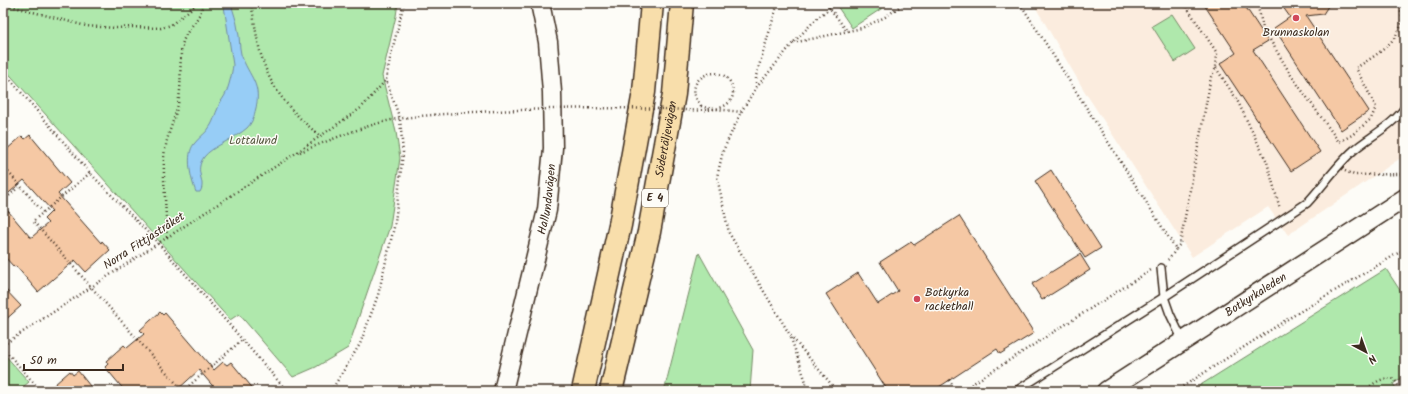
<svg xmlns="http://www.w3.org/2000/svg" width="1408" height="394" font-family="Kalam,sans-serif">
<rect width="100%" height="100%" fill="#fdfcf7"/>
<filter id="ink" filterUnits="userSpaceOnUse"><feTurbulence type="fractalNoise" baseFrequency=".025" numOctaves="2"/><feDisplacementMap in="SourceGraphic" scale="8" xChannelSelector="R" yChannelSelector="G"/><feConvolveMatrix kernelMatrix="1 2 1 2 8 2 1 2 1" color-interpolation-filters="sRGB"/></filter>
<g filter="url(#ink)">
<polygon fill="#fbecde" points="1033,3 1405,3 1405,155 1288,235 1268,207 1192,257 1085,92"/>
<g fill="#afe8ac" stroke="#758965">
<polygon points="3,3 398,3 396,16 382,76 396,132 400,158 390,226 348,348 316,367 293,377 239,314 230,320 3,67"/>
<polygon points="835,3 890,3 852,28"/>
<polygon points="1172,14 1195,49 1175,62 1152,26"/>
<polygon points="699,253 753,350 750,391 664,391"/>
<polygon points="1386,269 1405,298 1405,376 1393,384 1398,391 1191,391"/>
<polygon points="3,354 4,354 29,382 18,391 3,391"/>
</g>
<path fill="#97cdf6" stroke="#728ca0" d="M223,3H231C233,12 237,21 238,30C240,38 239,46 241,54C249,78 263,83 255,112C254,118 251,124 247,128C236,138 211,147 204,157C193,172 207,181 200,192H196C191,180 185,155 194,144C199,137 207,133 211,125C214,120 215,114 218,108C219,103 223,99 225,95C229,87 232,73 233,65L224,6Z"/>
<g fill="#f5c8a4" stroke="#3b2a1e">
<polygon points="1203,3 1243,3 1268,41 1253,50 1320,152 1291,171 1220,64 1236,53"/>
<polygon points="1280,3 1330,3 1323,14 1306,16 1369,111 1341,130 1274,28 1290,17"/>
<polygon points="30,135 70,183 58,194 101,243 102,241 110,250 86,272 75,260 38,292 16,266 14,267 3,255 3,205 30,237 32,237 48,223 44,219 52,211 24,180 3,198 3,159 8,155 5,151 22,136 25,139"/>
<polygon points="1051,170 1101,248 1085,258 1035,181"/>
<polygon points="959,216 1034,333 1000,354 997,349 933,391 888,391 826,294 858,273 878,304 898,291 880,262 911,242 914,245"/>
<polygon points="1080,254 1090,270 1042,300 1032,284"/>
<polygon points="3,287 21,306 3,322"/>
<polygon points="160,312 163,315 165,313 214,370 223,362 227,365 231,362 255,391 217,391 199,370 176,391 125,391 105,367 108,364 106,361 124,345 127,348 144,334 140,330"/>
<polygon points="70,371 73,375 78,371 94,391 47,391"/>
</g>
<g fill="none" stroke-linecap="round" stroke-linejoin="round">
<defs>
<g id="lane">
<polyline points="1161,268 1164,297 1170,314 1183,341"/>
<path d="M1016,391L1164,297L1307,203C1323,186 1336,166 1354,150C1369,137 1395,124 1405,107"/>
</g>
<g id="secondary">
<path id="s1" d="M503,391L547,210L553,148L552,92L548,42L540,3"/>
<path id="s2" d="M1106,391L1405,198"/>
</g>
<g id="highway">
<polyline points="583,391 620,225 644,92 652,3"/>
<path id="s3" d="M611,391L649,232L674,94L682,3"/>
</g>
</defs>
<use href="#lane" stroke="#3b2a1e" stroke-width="10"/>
<use href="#secondary" stroke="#3b2a1e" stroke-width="21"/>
<use href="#highway" stroke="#3b2a1e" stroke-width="25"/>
<g stroke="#3b2a1e" stroke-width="2.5" stroke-dasharray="1 3" stroke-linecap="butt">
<path d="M251,3C255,23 257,45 264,64C274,94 296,116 320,136"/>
<polyline points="826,3 847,31"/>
<polyline points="1020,3 1176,249 1170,258 1166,261"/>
<path d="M1256,3L1258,7L1263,28L1291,75L1339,142L1352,135L1371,119L1376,107L1356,68C1374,56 1396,45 1402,22C1403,17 1400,9 1399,4L1400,3"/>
<polyline points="3,4 86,26 117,28 132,27 161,28 171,25 198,3"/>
<polyline points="830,8 816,19 793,43 756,88 741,112 723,151 717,177 729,233 790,335 837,391"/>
<polyline points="793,43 862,28 885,17 905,3"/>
<polyline points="1216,68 1237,100 1267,162 1280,209"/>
<polyline points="3,71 90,173 158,243 287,391"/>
<polyline points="756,87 756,76 778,3"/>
<polyline points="701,106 707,108 741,112"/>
<path d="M300,152C328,141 358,128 387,121C410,116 434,115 457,113"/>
<polyline points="3,166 43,212"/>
<polyline points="1345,171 1354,175 1402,174"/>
<polyline points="90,173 33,221 183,391"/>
<polyline points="3,201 20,186"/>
<path d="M167,237C166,217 165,198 164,179C164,167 163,156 166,145C169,129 177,114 179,98C182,81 179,63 182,46C185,28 201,21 203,3"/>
<polyline points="1176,249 1180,244 1211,77 1216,68 1217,53 1184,3"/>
<polyline points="791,338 806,382 806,391"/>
<polyline points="3,345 296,153 361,108 386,80"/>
<polyline points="3,348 41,391"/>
<polyline points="949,380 957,391"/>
<polyline points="183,391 242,340"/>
<polyline points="331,391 360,344 378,295 395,223 403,152 400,119 386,80 390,59 404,3"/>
<polyline points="961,391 1151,270"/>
<polyline points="1176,391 1286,320 1405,249"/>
<path d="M1364,391C1373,384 1382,376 1394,379L1402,391"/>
</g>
<use href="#lane" stroke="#fdfcf7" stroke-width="7"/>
<use href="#secondary" stroke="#fdfcf7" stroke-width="18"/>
<use href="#highway" stroke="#f8deab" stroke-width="22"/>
<path stroke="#3b2a1e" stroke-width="2.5" stroke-dasharray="1 3" stroke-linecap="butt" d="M457,113C527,109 597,107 666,109C683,109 741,119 732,86C724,62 686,75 696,98C697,101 700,103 701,106"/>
</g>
</g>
<g fill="#d1495b" stroke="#fdfcf7" stroke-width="1.5">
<circle cx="1296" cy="18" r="4"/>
<circle cx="917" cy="299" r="4"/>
</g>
<g text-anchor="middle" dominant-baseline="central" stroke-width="3" stroke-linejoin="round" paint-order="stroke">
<rect fill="#fdfcf7" stroke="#75695f" stroke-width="1" x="642" y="189" width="26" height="18" rx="3"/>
<g font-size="11" font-weight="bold" fill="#3b2a1e">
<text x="655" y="198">E 4</text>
</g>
<g font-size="12" fill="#3b2a1e" stroke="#fdfcf7">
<text x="1296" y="32">Brunnaskolan</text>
<text x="925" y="292" text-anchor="start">Botkyrka<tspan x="925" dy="14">rackethall</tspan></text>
</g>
<g font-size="12" fill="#3b2a1e" stroke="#fdfcf7">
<text stroke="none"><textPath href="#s3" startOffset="258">Södertäljevägen</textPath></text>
<text stroke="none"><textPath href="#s1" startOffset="197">Hallundavägen</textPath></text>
<text transform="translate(144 241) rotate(-33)">Norra Fittjastråket</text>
<text stroke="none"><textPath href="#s2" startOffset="178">Botkyrkaleden</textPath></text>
</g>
<g font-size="12" fill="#585a42" stroke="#fdfcf7">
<text x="253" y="140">Lottalund</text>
</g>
</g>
<rect width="1408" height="394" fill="none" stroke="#fdfcf7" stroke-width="16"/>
<rect x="8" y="8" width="1392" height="378" fill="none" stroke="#3b2a1e" stroke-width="1.5" filter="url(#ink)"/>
<g transform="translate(1366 352) rotate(139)" stroke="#fdfcf7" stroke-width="3" paint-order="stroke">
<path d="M0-3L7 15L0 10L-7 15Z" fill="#3b2a1e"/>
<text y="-6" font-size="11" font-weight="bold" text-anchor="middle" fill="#3b2a1e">N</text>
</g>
<path d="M24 364v6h99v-6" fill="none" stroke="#3b2a1e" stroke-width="2"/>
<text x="30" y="364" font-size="12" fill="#3b2a1e" stroke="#fdfcf7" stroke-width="3" paint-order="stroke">50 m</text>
</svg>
